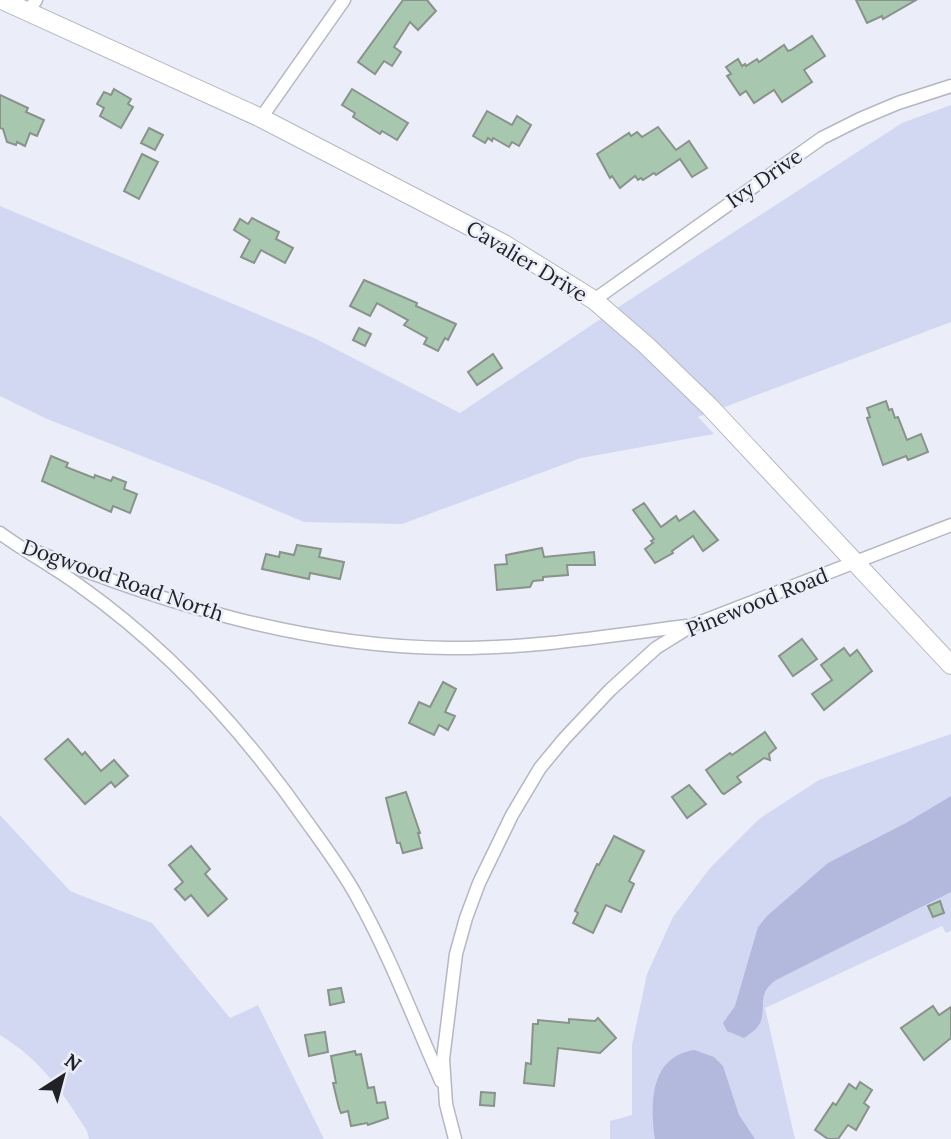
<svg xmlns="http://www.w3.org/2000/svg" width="951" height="1139" font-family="Lora,serif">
<rect width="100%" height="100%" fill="#ebeef9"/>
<g fill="#d2d7f2">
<polygon points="951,105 951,322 698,417 714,434 581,458 402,524 304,522 216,485 47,419 0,396 0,206 314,338 460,413 617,308 902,123"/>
<polygon points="951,734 951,931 946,933 942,926 765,1008 795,1139 610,1139 610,1121 632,1115 632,1045 647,974 673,917 710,868 759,819 819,780"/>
<path d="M0,815L70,891L152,923L230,1018L258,1005L324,1139H89L87,1131C60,1089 43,1062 0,1035Z"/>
</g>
<g fill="#b2b9dd">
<path d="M951,796V892L776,980C757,994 766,1003 761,1021C758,1029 751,1033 744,1038L727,1031L723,1023L735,1006L758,927L767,916L828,863L906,823Z"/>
<path d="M694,1050L714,1057L723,1066L739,1115L755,1139H655C650,1103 650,1057 694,1050Z"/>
</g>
<g fill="#a7c8ae" stroke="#89928b" stroke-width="2">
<polygon points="403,0 427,0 436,11 418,30 410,22 394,47 401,52 392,66 384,61 375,74 358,62"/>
<polygon points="856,0 916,0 883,19 882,16 867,23"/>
<polygon points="812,36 825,56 804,70 812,82 782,102 774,90 754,103 746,91 740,95 727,76 731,74 726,67 738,59 742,66 745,64 746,66 757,59 759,62 784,45 788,51 791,50"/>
<polygon points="114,89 131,99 128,104 133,107 121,128 100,116 104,108 97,104 104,92 111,95"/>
<polygon points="352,89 408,123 397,140 382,131 380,134 353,117 355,113 342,105"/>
<polygon points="0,95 28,108 26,112 44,120 37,136 30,133 25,146 17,142 16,145 7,142 3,129 0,128"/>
<polygon points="487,111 512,125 517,116 531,125 519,146 512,142 509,147 493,138 492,141 488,138 485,143 473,136"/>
<polygon points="658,127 676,150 689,141 707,168 692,177 680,159 656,175 654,173 643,180 641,178 638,180 635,176 620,188 612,176 610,178 597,154 629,133 631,136 637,132 642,137"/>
<polygon points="149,128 163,135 155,150 141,143"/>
<polygon points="142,154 158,162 139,199 124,191"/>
<polygon points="252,218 279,232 276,239 293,248 285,263 261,250 254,263 241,257 250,240 234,230 240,219 248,224"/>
<polygon points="364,280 417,303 416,306 456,324 448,340 445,338 438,351 424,344 427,338 404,325 408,320 377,303 370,316 350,306"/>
<polygon points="359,328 371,334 365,346 353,340"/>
<polygon points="493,354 502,368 477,385 468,372"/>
<polygon points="886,401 889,410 892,409 895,418 898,417 907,440 921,434 928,452 908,460 906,456 883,465 867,418 870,417 867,408"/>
<polygon points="51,456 68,463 66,467 94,478 95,475 111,481 113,477 126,482 124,489 137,494 130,513 113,506 111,512 42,481"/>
<polygon points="644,503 661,527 676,516 679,521 694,511 718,540 703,551 693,536 672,551 673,553 655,563 645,549 653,543 651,541 654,539 633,510"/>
<polygon points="297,545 321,549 319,557 344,562 340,579 310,573 309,579 262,569 266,554 279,557 280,552 294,555"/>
<polygon points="542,548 544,557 594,552 595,565 567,565 568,575 543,577 543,580 533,581 530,587 497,590 495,565 507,564 506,555"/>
<polygon points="802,639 817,659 793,676 779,656"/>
<polygon points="844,648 850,656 857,650 872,671 824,710 812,694 832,680 821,665"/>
<polygon points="443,682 456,689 445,712 455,716 448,730 439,725 434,735 409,723 419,702 430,707"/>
<polygon points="765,732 776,748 769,754 770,760 764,758 737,777 741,782 724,794 722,793 706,770 730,753 732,755"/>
<polygon points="68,739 82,755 85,752 101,771 114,760 128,776 115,787 111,782 85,804 45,759"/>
<polygon points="689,785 706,804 687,818 672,797"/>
<polygon points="406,792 420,833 418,833 422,848 403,853 400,843 397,843 386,798"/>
<polygon points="614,836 644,851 629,881 634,884 621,912 606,905 593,933 573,923 578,913 575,911 597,864 599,865"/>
<polygon points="191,846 210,869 205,874 227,899 208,916 191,895 185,900 175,889 183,882 169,865"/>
<polygon points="940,901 944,913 933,917 928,906"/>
<polygon points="341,988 344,1002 330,1005 328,990"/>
<polygon points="933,1006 939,1015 951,1007 951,1038 924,1060 901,1028"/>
<polygon points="598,1018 616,1038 600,1053 558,1048 554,1086 524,1083 526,1063 531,1064 533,1024 538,1024 538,1020 569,1023 569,1019 595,1021"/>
<polygon points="325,1032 328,1052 309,1056 305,1035"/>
<polygon points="355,1051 356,1055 361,1054 368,1088 374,1087 377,1103 385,1102 388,1118 368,1125 367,1123 351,1126 348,1111 341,1113 339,1108 333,1083 336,1083 331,1056"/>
<polygon points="860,1082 872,1090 864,1103 869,1107 856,1130 848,1125 838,1139 828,1139 815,1130 833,1103 836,1105 849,1084 856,1089"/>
<polygon points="481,1092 495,1093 494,1106 480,1105"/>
</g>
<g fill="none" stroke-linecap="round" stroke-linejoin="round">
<defs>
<g id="street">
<polyline points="28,12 36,0"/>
<polyline points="261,118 344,0"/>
<polyline points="594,300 822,138 860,119 898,103 951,86"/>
<path d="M0,533C26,552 54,567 80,586C169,649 245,733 307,822C325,847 343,871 357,897C390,956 414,1020 441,1081"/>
<path d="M37,552C169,605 305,647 449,648C528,649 608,636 686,626"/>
<polyline points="455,1139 446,1104 443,1059 456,954 466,918 479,883 512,815 540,768 564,739 610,690 656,648 693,625 951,525"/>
</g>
<polyline id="secondary" points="2,0 261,118 504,244 594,300 646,345 710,407 951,665"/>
</defs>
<use href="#street" stroke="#b5b7c2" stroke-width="15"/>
<use href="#secondary" stroke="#b5b7c2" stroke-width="20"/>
<use href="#street" stroke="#fff" stroke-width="12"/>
<use href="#secondary" stroke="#fff" stroke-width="18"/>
</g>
<g text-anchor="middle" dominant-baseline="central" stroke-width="5" stroke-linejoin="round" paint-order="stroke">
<g font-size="21" fill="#212226" stroke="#ebeef9">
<text transform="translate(764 178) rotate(-35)">Ivy Drive</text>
<text transform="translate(527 261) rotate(31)">Cavalier Drive</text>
<text transform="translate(123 580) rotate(19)">Dogwood Road North</text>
<text transform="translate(757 602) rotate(-22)">Pinewood Road</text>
</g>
</g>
<g transform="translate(63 1076) rotate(36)" stroke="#ebeef9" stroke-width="5" paint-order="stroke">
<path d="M0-5L12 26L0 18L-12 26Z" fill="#212226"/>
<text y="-10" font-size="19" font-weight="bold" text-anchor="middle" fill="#212226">N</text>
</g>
</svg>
